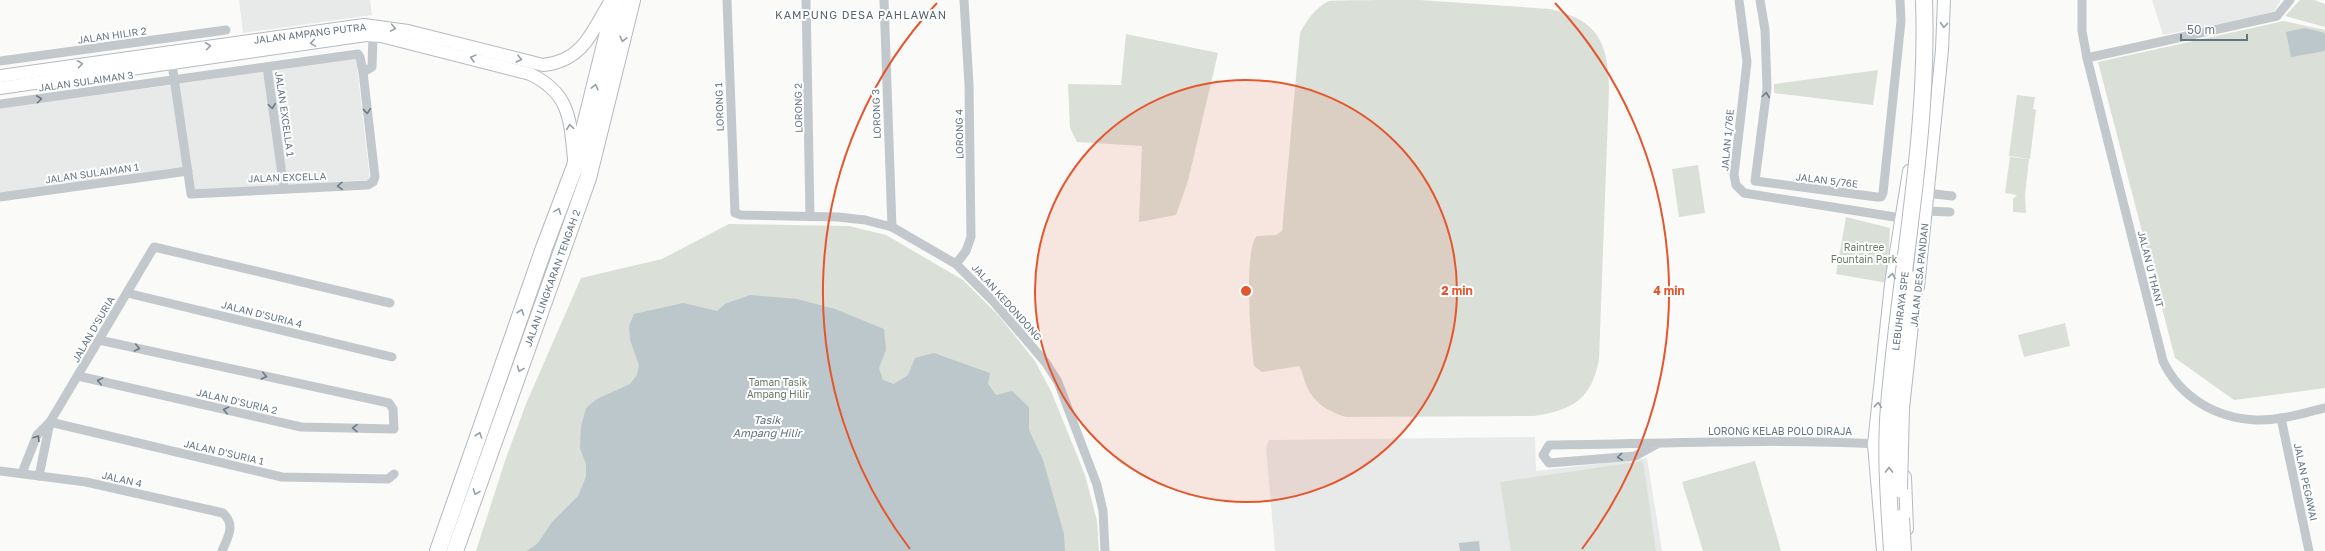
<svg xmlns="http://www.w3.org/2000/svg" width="2325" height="551" font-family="'Golos Text',sans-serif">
<rect width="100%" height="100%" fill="#fafaf8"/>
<g fill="#e8e9e9">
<polygon points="239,0 370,0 372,15 243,33"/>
<polygon points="2152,0 2281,0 2273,13 2163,35"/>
<polygon points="356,57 370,180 194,190 178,84"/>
<polygon points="172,85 184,168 0,193 0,108"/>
<polygon points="1535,437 1536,471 1647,458 1662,551 1275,551 1266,447 1269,440"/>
</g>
<g fill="#dadfd7">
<path d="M1419,0L1550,9C1598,20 1608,42 1609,89L1599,359C1592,399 1572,411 1533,416L1346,417C1329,412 1315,404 1307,387C1304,381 1303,372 1299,366L1262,372L1254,366C1251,345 1243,249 1257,236L1276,235L1282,231L1300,33C1307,20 1315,8 1329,1C1337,0 1405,0 1419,0Z"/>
<polygon points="2300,0 2314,0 2325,4 2325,27 2285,16"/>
<polygon points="2284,21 2325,30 2325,388 2234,400 2175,358 2098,62"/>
<polygon points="1126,34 1218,53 1188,181 1176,215 1139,222 1142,146 1077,142 1070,128 1068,84 1121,85"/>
<polygon points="1878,70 1873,105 1774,93 1774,84"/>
<polygon points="2017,95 2035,97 2033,109 2036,110 2030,159 2009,156"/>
<polygon points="2010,157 2029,159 2025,195 2026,213 2013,212 2013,199 2017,195 2005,193"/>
<polygon points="1698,165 1705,213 1679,217 1672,169"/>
<polygon points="1846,217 1890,228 1887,283 1836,274"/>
<polygon points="729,224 849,226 886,235 963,280 999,316 1035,361 1051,391 1085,475 1097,521 1099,551 476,551 505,461 526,404 581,278 662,259"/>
<polygon points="2065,323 2070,346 2024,357 2018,335"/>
<polygon points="1643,461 1656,551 1511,551 1500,482"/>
<polygon points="1755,461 1781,551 1703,551 1682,482"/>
</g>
<g fill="#bbc7cb">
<polygon points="2305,28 2325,33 2325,51 2291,57 2286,32"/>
<polygon points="750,295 797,299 835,309 884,329 886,350 879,368 883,380 894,384 908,375 915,358 934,353 990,373 988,384 996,395 1012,391 1029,407 1029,430 1043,460 1064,534 1065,551 527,551 538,543 552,522 578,496 586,477 586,464 580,448 581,427 586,408 597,399 630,384 637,375 639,365 630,340 629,326 634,314 683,303 717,311 725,304"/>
<polygon points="1479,541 1480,551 1460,551 1459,543"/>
</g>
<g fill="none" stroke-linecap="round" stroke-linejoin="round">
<defs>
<g id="secondary">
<path d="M0,76L364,25L408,31L543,65C583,61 592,32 611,0"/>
<path d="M0,88L366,35L381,36L530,74C570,93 570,119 574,159"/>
<polyline points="1918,287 1942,50 1944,0"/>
<polyline points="1905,477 1907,529"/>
<polyline points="1883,551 1874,444 1891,284 1909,171"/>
</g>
<g id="highway">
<polyline points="438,551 544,248 575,166 616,0"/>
<polyline points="455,551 588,178 632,0"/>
</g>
</defs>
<use href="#secondary" stroke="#b3babf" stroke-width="14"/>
<use href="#highway" stroke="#b4b9bd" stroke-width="18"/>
<g stroke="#c3c8cc" stroke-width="9">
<polyline points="727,0 735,213 741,215 838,217 865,220 892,227 956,264 993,301 1046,363 1058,382 1097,485 1103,511 1105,551"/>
<polyline points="806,0 810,216"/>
<polyline points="884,0 892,227"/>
<polyline points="1739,0 1747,62 1734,175 1736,185 1744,193 1901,218"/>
<polyline points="1760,0 1765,30 1767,88 1755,181 1877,197 1881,197 1883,193 1901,21 1900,0"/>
<path d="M2082,0V31L2087,58L2163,361C2180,397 2215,418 2256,420C2279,421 2303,413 2325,408"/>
<polyline points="2087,58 2277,16 2290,0"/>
<polyline points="0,61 226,30"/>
<polyline points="267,67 284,189"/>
<polyline points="363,72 372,67 373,35"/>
<polyline points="0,104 358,54 360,57 363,72 375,177 373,182 368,185 191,194 171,57"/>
<polyline points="1927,193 1952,196"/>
<polyline points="0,197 188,171"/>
<polyline points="1925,211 1950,212"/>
<polyline points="956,264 966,251 971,237 969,85 964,0"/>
<polyline points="127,293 392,357"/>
<polyline points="78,376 301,427 394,429 393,409 389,403 99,340"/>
<polyline points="2281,418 2309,551"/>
<polyline points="50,422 282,477 388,479 394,474"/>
<path d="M1657,444L1635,456L1549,463L1543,455L1549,445C1659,444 1770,438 1880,444"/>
<path d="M0,471L86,482L223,513C236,525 228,537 222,551"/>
<polyline points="22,473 37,435 50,422 154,247 390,303"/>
<polyline points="39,476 50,422"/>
</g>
<use href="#secondary" stroke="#fff" stroke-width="12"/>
<use href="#highway" stroke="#fff" stroke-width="16"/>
<defs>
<g id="highway-bridge">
<polyline points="1899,489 1901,408 1915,279"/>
<polyline points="1901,518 1903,551"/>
<path d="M1892,551C1889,503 1885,454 1889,406C1900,270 1929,137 1924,0"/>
</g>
</defs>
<use href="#highway-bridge" stroke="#b4b9bd" stroke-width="18" stroke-linecap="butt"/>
<use href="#highway-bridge" stroke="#fff" stroke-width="16"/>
</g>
<defs><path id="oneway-chevron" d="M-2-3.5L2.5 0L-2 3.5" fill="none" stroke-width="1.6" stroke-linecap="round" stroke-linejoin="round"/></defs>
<g stroke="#939fa8">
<use href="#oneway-chevron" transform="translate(1944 25) rotate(94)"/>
<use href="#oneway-chevron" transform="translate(393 28) rotate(10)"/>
<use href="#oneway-chevron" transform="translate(623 39) rotate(103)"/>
<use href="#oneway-chevron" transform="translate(313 43) rotate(171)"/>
<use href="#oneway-chevron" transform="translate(208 46) rotate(-8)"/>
<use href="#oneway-chevron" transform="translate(473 58) rotate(-165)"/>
<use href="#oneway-chevron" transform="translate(519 59) rotate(14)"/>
<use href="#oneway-chevron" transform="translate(80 64) rotate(-8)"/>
<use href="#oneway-chevron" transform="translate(595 87) rotate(-76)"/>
<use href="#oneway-chevron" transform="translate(570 127) rotate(-98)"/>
<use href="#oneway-chevron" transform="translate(558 211) rotate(-69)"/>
<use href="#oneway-chevron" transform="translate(1892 276) rotate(-81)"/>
<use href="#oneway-chevron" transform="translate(521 312) rotate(-71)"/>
<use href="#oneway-chevron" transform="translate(520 369) rotate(110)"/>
<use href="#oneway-chevron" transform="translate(1878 405) rotate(-84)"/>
<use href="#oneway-chevron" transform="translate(479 435) rotate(-71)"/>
<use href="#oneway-chevron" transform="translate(1889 470) rotate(-90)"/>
<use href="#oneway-chevron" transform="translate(476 492) rotate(110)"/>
</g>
<g stroke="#6a7a87">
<use href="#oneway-chevron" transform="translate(1766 95) rotate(-82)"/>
<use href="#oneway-chevron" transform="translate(39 99) rotate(-7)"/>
<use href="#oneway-chevron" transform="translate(272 106) rotate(82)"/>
<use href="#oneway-chevron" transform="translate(367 111) rotate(84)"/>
<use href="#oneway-chevron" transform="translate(340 186) rotate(177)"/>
<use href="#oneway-chevron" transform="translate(137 348) rotate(12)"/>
<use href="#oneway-chevron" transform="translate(264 376) rotate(12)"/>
<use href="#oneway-chevron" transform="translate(100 381) rotate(-167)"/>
<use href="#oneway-chevron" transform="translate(226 410) rotate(-167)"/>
<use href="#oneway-chevron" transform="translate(355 428) rotate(-179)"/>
<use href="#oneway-chevron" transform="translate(37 438) rotate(-58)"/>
<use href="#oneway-chevron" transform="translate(1620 457) rotate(174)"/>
</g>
<circle cx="1246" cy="291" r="211" fill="#e4572e" fill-opacity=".12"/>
<g fill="none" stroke="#e4572e" stroke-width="2">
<circle cx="1246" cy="291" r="211"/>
<path d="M910 549A423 423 0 0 1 937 3M1555 3A423 423 0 0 1 1582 549"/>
</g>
<g text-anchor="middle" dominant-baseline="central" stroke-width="4" stroke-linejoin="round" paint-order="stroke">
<g font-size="10" fill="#657683" stroke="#fff">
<text transform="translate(310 33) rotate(-7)">JALAN AMPANG PUTRA</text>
<text transform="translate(112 35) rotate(-8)">JALAN HILIR 2</text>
<text transform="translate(86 81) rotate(-8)">JALAN SULAIMAN 3</text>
<text transform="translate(719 107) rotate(-92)">LORONG 1</text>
<text transform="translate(798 108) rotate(-91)">LORONG 2</text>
<text transform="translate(285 114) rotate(82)">JALAN EXCELLA 1</text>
<text transform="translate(876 114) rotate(-92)">LORONG 3</text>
<text transform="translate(959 134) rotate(-91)">LORONG 4</text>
<text transform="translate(1727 140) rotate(-85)">JALAN 1/76E</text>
<text transform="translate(92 173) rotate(-8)">JALAN SULAIMAN 1</text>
<text transform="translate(287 177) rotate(-2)">JALAN EXCELLA</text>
<text transform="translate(1827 180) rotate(7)">JALAN 5/76E</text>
<text transform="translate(2151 269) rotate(76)">JALAN U THANT</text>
<text transform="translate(1919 275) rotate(-84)">JALAN DESA PANDAN</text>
<text transform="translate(552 278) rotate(-70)">JALAN LINGKARAN TENGAH 2</text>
<text transform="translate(1007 302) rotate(48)">JALAN KEDONDONG</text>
<text transform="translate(1900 311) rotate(-83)">LEBUHRAYA SPE</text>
<text transform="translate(262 314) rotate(14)">JALAN D'SURIA 4</text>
<text transform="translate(93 329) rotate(-60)">JALAN D'SURIA</text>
<text transform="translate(237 401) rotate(13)">JALAN D'SURIA 2</text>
<text x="1780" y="431">LORONG KELAB POLO DIRAJA</text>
<text transform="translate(224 452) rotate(13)">JALAN D'SURIA 1</text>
<text transform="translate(122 479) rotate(13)">JALAN 4</text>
<text transform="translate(2306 482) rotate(78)">JALAN PEGAWAI</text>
</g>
<g font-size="10" fill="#687a64" stroke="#fff">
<text x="1864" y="247">Raintree<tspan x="1864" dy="12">Fountain Park</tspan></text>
<text x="778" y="382">Taman Tasik<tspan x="778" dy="12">Ampang Hilir</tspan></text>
</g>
<g font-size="11" letter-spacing="1" fill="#57646e" stroke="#fff">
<text x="861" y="14">KAMPUNG DESA PAHLAWAN</text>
</g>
<g font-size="11" font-style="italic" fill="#60757c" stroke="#fff">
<text x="767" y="419">Tasik<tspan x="767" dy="13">Ampang Hilir</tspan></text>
</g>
</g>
<circle cx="1246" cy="291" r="6" fill="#e4572e" stroke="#fff" stroke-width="2"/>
<g font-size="12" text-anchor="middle" font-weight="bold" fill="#e4572e" stroke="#fff" stroke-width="4" stroke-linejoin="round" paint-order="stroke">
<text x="1457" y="295">2 min</text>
<text x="1669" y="295">4 min</text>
</g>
<path d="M2181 34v6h66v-6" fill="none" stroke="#657683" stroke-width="2"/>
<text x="2187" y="34" font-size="12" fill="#657683" stroke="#ffffff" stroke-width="3" paint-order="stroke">50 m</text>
</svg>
